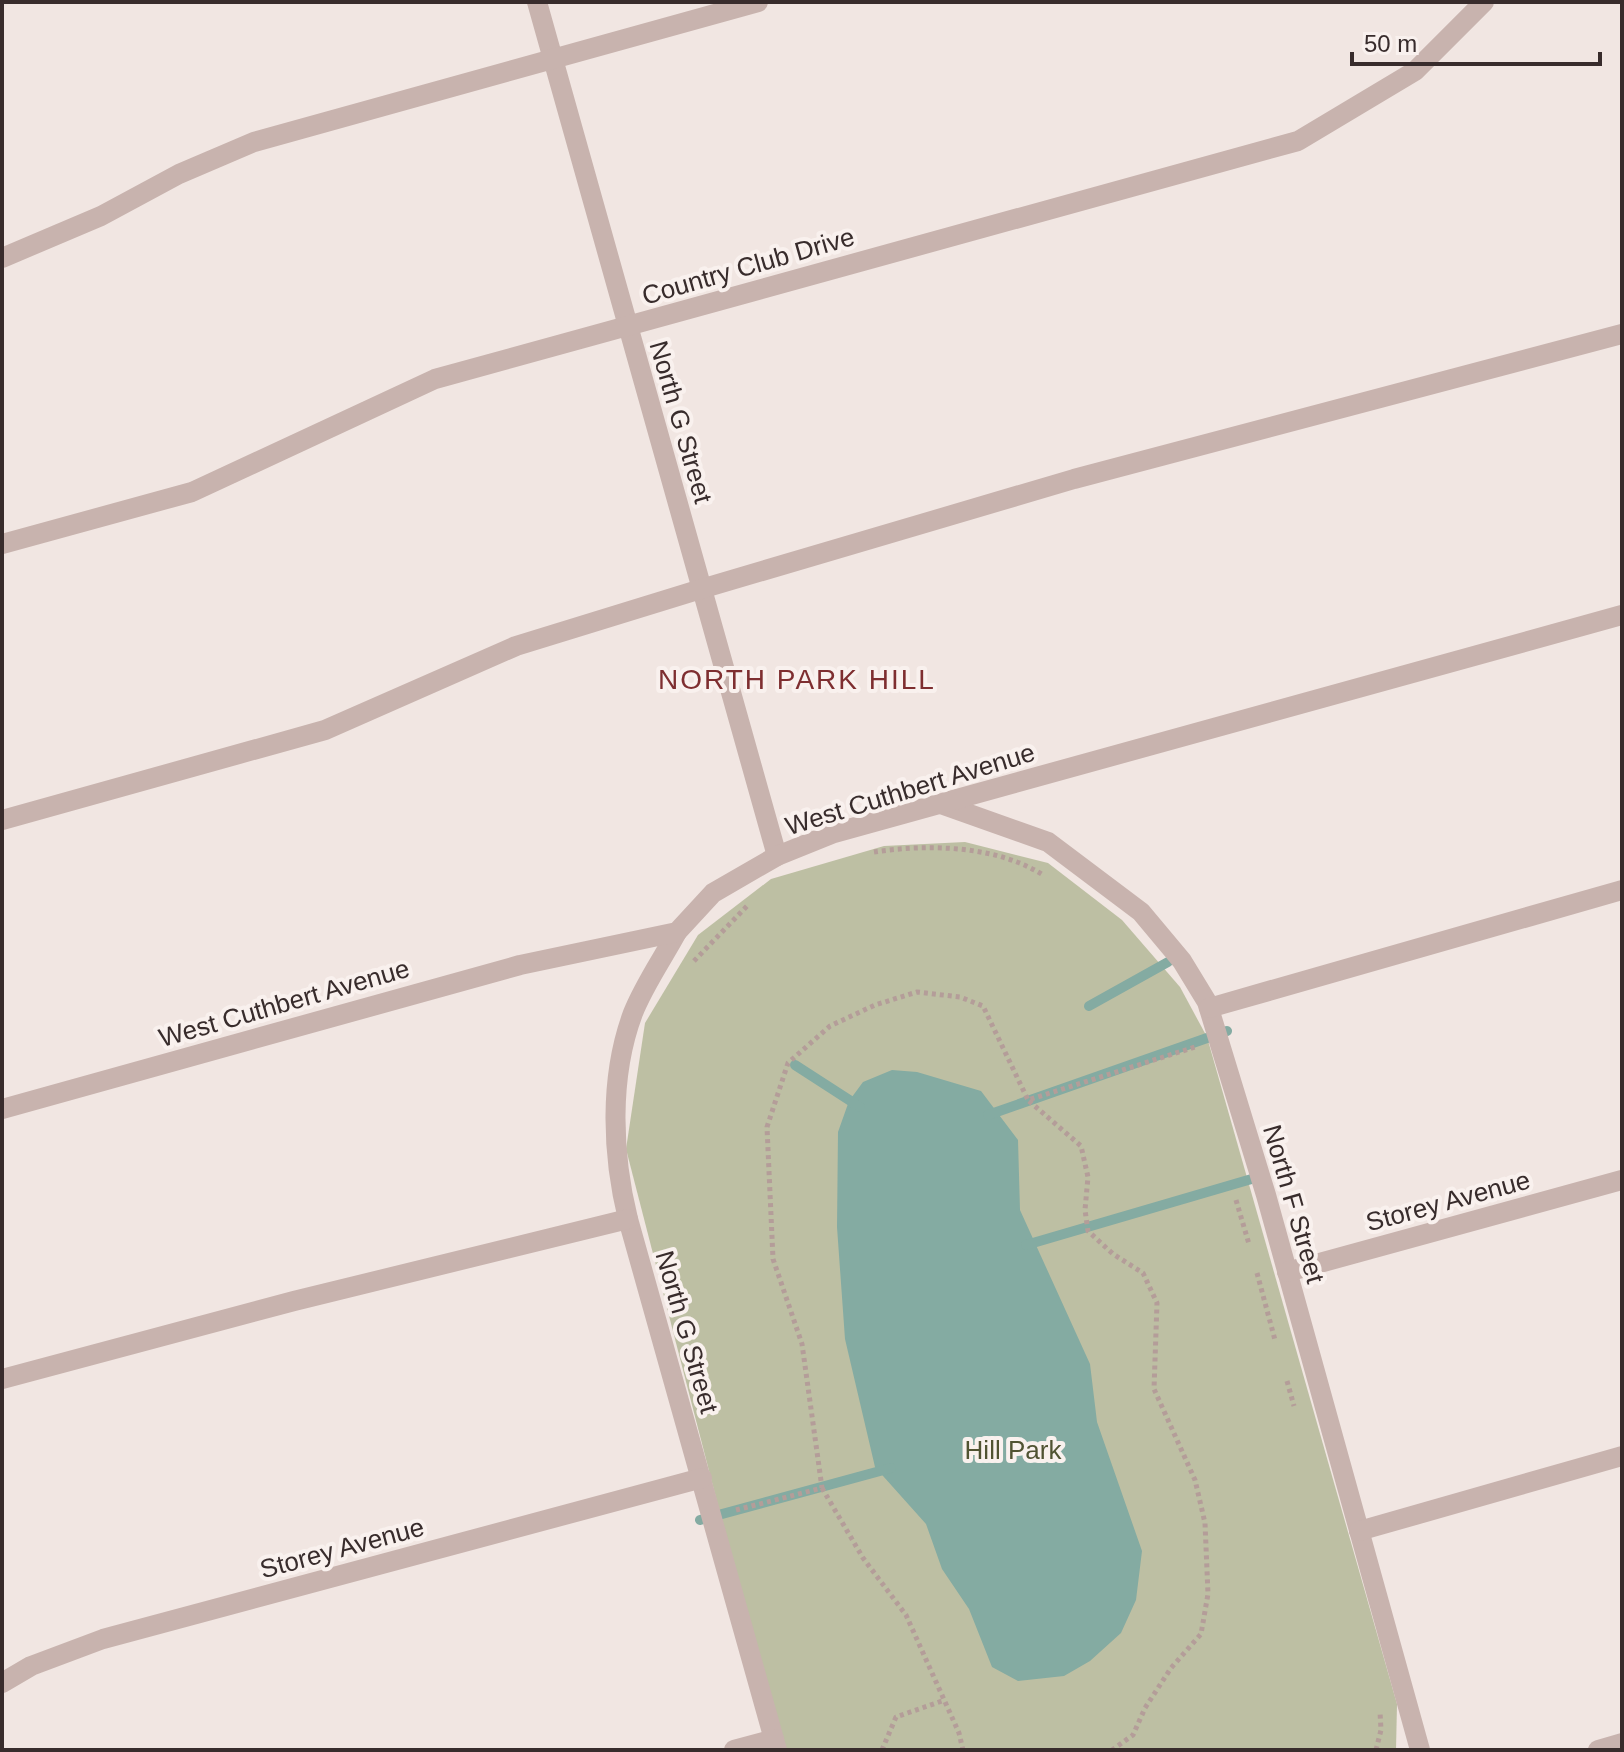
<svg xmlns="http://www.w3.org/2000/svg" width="1624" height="1752" font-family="Arial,sans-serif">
<rect width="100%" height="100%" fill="#f1e6e2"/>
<polygon fill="#bdbfa3" points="965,842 1048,863 1122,920 1180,987 1207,1037 1397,1704 1396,1750 781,1750 626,1149 645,1023 698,935 771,879 884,846"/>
<polygon fill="#84aba2" points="892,1070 917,1072 981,1091 1018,1140 1020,1210 1090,1364 1097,1422 1142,1551 1136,1600 1121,1633 1090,1661 1064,1676 1018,1681 992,1667 969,1609 942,1569 926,1524 875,1467 845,1339 837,1227 838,1132 849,1101 863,1082"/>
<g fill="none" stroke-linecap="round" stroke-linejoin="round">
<g stroke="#84aba2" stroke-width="10">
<polyline points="1089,1006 1168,962"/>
<polyline points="795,1065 860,1107"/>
<polyline points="988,1115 1227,1031"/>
<polyline points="1026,1245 1255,1178"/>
<polyline points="700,1520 891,1468"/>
</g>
<g stroke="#b49d99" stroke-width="5" stroke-dasharray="4 4" stroke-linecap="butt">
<path d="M874,852C927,844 996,845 1043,875"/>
<polyline points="694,961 748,905"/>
<polyline points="1029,1101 1081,1146 1088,1177 1085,1210 1088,1231 1113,1254 1143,1273 1157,1303 1154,1389 1195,1480 1205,1523 1208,1594 1201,1634 1171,1668 1145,1708 1133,1735 1112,1750"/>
<polyline points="1236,1200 1249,1244"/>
<polyline points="1257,1273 1275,1340"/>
<polyline points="1287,1381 1294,1406"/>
<polyline points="822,1488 863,1558 906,1615 959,1733 963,1750"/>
<polyline points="736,1510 822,1488 802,1344 773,1259 767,1127 788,1063 830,1026 875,1005 917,992 960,997 983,1006 1028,1100 1195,1047"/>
<polyline points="882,1750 896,1717 942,1701"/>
<polyline points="1376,1750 1381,1730 1380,1712"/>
</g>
<g stroke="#c8b3ae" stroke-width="20">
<polyline points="537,2 777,856"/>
<polyline points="2,258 101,216 179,174 254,142 758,2"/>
<polyline points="2,544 192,492 435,379 1298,141 1415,71 1484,2"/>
<polyline points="941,804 1048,842 1141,912 1182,961 1207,1002 1266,1195 1420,1750"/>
<polyline points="2,820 325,730 516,646 701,589 1074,479 1622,334"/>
<path d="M677,932C663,958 644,985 633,1013C609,1077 612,1154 628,1219L777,1750"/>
<polyline points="1209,1008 1622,890"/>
<polyline points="2,1109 520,965 677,932 713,893 777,856 834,833 1622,615"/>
<polyline points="1287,1272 1622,1180"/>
<polyline points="2,1379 294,1301 628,1219"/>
<polyline points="1359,1531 1622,1456"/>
<polyline points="2,1683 31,1666 103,1639 702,1478"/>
<polyline points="734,1750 774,1739"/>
<polyline points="1598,1750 1622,1743"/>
</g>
</g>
<g text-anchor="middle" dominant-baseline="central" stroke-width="8" stroke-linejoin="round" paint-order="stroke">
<g font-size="26" fill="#382c2c" stroke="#f9f1ee">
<text transform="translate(748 266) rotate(-16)">Country Club Drive</text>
<text transform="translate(681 422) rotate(74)">North G Street</text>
<text transform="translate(910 789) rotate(-17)">West Cuthbert Avenue</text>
<text transform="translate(284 1003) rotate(-16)">West Cuthbert Avenue</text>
<text transform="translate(1448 1201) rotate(-15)">Storey Avenue</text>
<text transform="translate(1294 1204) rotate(74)">North F Street</text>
<text transform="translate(687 1332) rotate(74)">North G Street</text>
<text transform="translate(342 1548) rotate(-15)">Storey Avenue</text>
</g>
<g font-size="26" fill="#505332" stroke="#f9f1ee">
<text x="1013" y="1450">Hill Park</text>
</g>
<g font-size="28" letter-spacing="2" fill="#7e2e30" stroke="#f9f1ee">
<text x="797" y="679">NORTH PARK HILL</text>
</g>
</g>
<rect width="1624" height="1752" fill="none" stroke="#382c2c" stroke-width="8"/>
<path d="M1352 52v12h248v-12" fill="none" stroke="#382c2c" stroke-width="4"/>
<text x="1364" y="52" font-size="24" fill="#382c2c" stroke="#f9f1ee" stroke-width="6" paint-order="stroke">50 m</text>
</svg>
